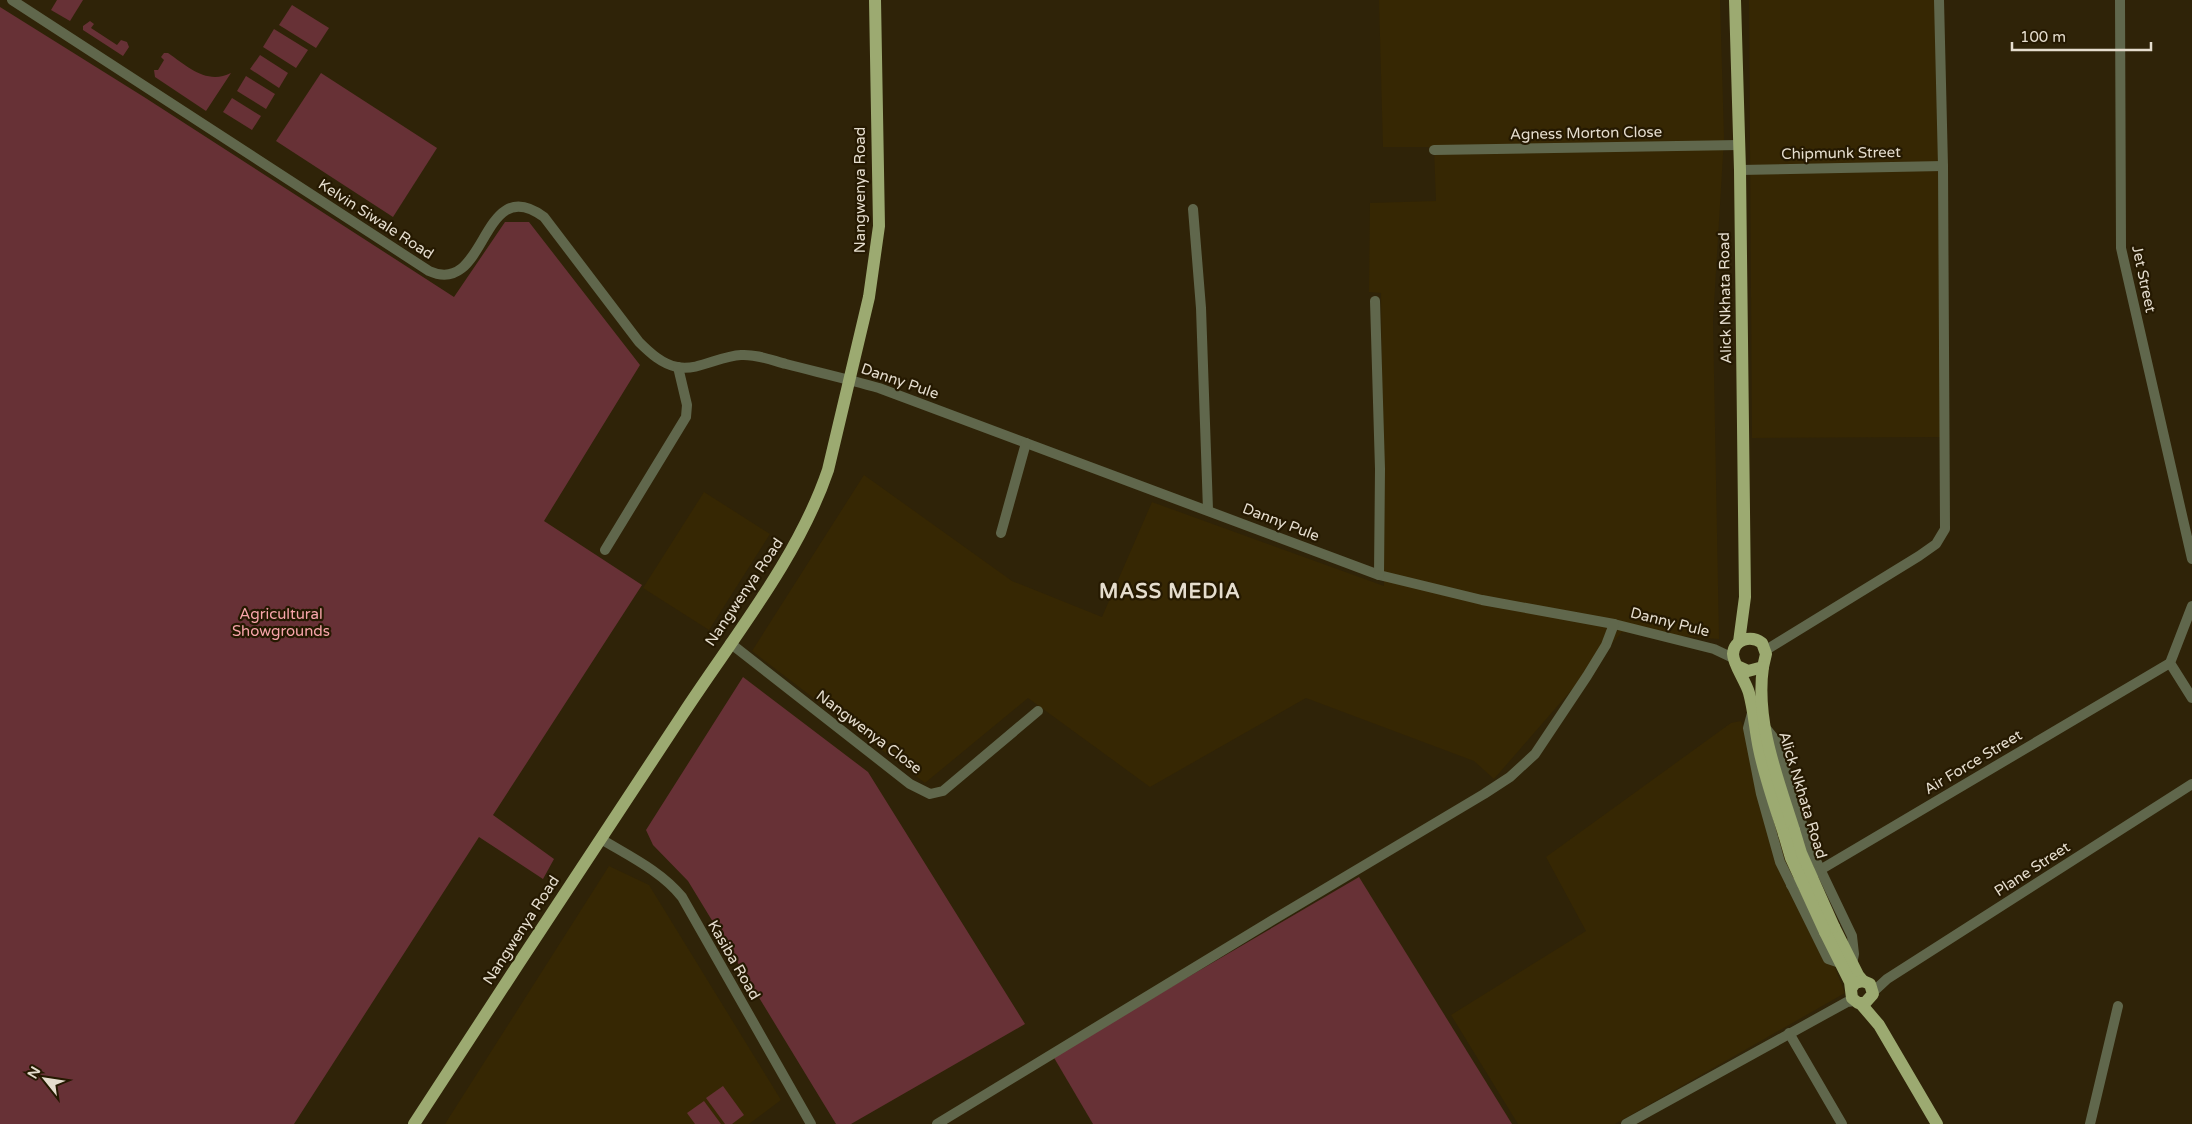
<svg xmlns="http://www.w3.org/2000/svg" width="2192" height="1124" font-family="'Varela Round',sans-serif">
<rect width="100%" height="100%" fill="#2f2308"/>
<g fill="#362703">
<polygon points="1379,0 1720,0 1724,138 1713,321 1719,639 1622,632 1494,779 1474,761 1306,698 1150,787 1028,698 925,783 752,651 864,475 1012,581 1102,617 1152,502 1384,586 1381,293 1369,292 1370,203 1436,201 1434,147 1383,147"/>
<polygon points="1749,0 1936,0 1944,437 1752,438"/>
<polygon points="704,492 770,534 709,630 643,588"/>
<polygon points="1741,721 1769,802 1845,993 1615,1124 1518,1124 1451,1015 1586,931 1546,857 1731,723"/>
<polygon points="609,866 649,885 781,1100 749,1124 445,1124"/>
</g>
<g fill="#673136">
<polygon points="57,0 83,0 70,21 51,10"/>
<polygon points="292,5 329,28 316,48 279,25"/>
<polygon points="0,7 144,97 454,297 505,222 529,222 640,365 544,521 642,585 493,815 554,859 543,879 479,837 294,1124 0,1124"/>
<polygon points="90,21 94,24 91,28 117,45 121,40 127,42 129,47 123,56 83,30 83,26"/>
<polygon points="274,29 308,50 296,68 263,47"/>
<path d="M164,53H168C188,67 207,85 231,73L206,111L155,77L154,70H158L164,60L161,57Z"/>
<polygon points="260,55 288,73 279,88 250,69"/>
<polygon points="321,73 437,148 393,217 276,141"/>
<polygon points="246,76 275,94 266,109 237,91"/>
<polygon points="232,98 261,116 252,130 223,112"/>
<polygon points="743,677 868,772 1025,1024 851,1124 836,1124 688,881 653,845 646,830"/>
<polygon points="1359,877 1512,1124 1093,1124 1053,1056"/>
<polygon points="723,1086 744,1115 732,1124 725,1124 706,1098"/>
<polygon points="704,1101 721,1124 695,1124 687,1113"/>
</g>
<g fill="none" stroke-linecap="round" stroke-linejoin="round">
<g stroke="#60674c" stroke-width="10">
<path d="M12,0L429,271C488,298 480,170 544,217L639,342C650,353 662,364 677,367C699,371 719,356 741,355C756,354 771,360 786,364C817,372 848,379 879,388L1379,575L1482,600L1614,624L1714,649L1733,658"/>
<polyline points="2120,0 2121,248 2192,559"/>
<polyline points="1434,150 1739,145"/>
<polyline points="1740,170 1943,166"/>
<polyline points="1193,209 1201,308 1208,510"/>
<polyline points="1375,301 1380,469 1379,575"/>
<polyline points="1001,533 1026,443"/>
<polyline points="605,550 686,417 687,405 678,367"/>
<polyline points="2192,606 2170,663 2192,698"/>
<polyline points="730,643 910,784 930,794 943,791 1038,711"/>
<polyline points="1766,650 1919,556 1936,544 1945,529 1943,166 1939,0"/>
<polyline points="1752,713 1748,728 1761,794 1780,862 1828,959 1840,963"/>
<polyline points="1765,727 1777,742 1809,846 1852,936 1854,954 1852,964"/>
<path d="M601,839C629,856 661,871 682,897L811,1124"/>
<polyline points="1791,885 1820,870 2170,663"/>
<polyline points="1873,992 1887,979 2192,784"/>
<polyline points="1789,1033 1842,1124"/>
<polyline points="937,1124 1271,921 1484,794 1510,777 1535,754 1587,676 1606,645 1614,624"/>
<polyline points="1626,1124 1847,1002 1854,1001"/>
<polyline points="2090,1124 2118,1006"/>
</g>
<g stroke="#9caa71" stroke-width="12">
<polyline points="1735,0 1740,170 1745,597 1739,642"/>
<path d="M1737,666L1748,671L1763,667L1766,654L1762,643C1751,635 1734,639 1733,654C1733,664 1746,682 1749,693C1754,711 1755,730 1759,749C1765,778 1775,806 1784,834"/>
<path d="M1763,667C1755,722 1778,779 1794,830"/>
<polyline points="1834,927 1858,975 1863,981"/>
<polyline points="1825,932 1850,982 1852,998 1858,1003 1865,1003 1873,994 1870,984 1863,981 1855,983 1851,989"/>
<polyline points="1861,1004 1879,1025 1937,1124"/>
<path d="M414,1124C503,987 593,850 683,714C734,636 798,558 828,470L869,297L879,226L875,0"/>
</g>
<g stroke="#9caa71" stroke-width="12">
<polyline points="1794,830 1801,853 1834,927"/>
<polyline points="1784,834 1791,858 1825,932"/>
</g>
</g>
<g text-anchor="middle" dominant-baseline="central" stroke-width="4.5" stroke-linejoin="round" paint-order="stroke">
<g font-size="15" fill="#e5ddce" stroke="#251901">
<text transform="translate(1586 133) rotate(-1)">Agness Morton Close</text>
<text transform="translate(1841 153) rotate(-1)">Chipmunk Street</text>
<text transform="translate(860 190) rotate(-90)">Nangwenya Road</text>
<text transform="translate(376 219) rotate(33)">Kelvin Siwale Road</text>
<text transform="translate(2144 279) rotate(78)">Jet Street</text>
<text transform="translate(1725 298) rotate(-91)">Alick Nkhata Road</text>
<text transform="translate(900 381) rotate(19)">Danny Pule</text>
<text transform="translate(1281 522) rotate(21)">Danny Pule</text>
<text transform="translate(744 592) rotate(-56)">Nangwenya Road</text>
<text transform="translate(1670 622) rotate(14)">Danny Pule</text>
<text transform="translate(869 732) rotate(37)">Nangwenya Close</text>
<text transform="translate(1973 762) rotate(-31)">Air Force Street</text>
<text transform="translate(1803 795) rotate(73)">Alick Nkhata Road</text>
<text transform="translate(2032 869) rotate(-33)">Plane Street</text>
<text transform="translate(521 930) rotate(-57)">Nangwenya Road</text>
<text transform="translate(734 960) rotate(60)">Kasiba Road</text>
</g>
<g font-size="15" fill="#f8a5aa" stroke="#251901">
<text x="281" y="614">Agricultural<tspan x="281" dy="17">Showgrounds</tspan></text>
</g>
<g font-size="20" font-weight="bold" letter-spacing="1" fill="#e5ddce" stroke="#251901">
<text x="1170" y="592">MASS MEDIA</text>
</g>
</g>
<g transform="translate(45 1079) rotate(300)" stroke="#251901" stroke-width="4" paint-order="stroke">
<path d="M0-4L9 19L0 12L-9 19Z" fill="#e5ddce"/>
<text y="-8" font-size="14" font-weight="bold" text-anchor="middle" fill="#e5ddce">N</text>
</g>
<path d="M2012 42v8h139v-8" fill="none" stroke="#e5ddce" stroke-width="2.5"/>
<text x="2020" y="42" font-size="15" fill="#e5ddce" stroke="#251901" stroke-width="4" paint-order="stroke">100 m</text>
</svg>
